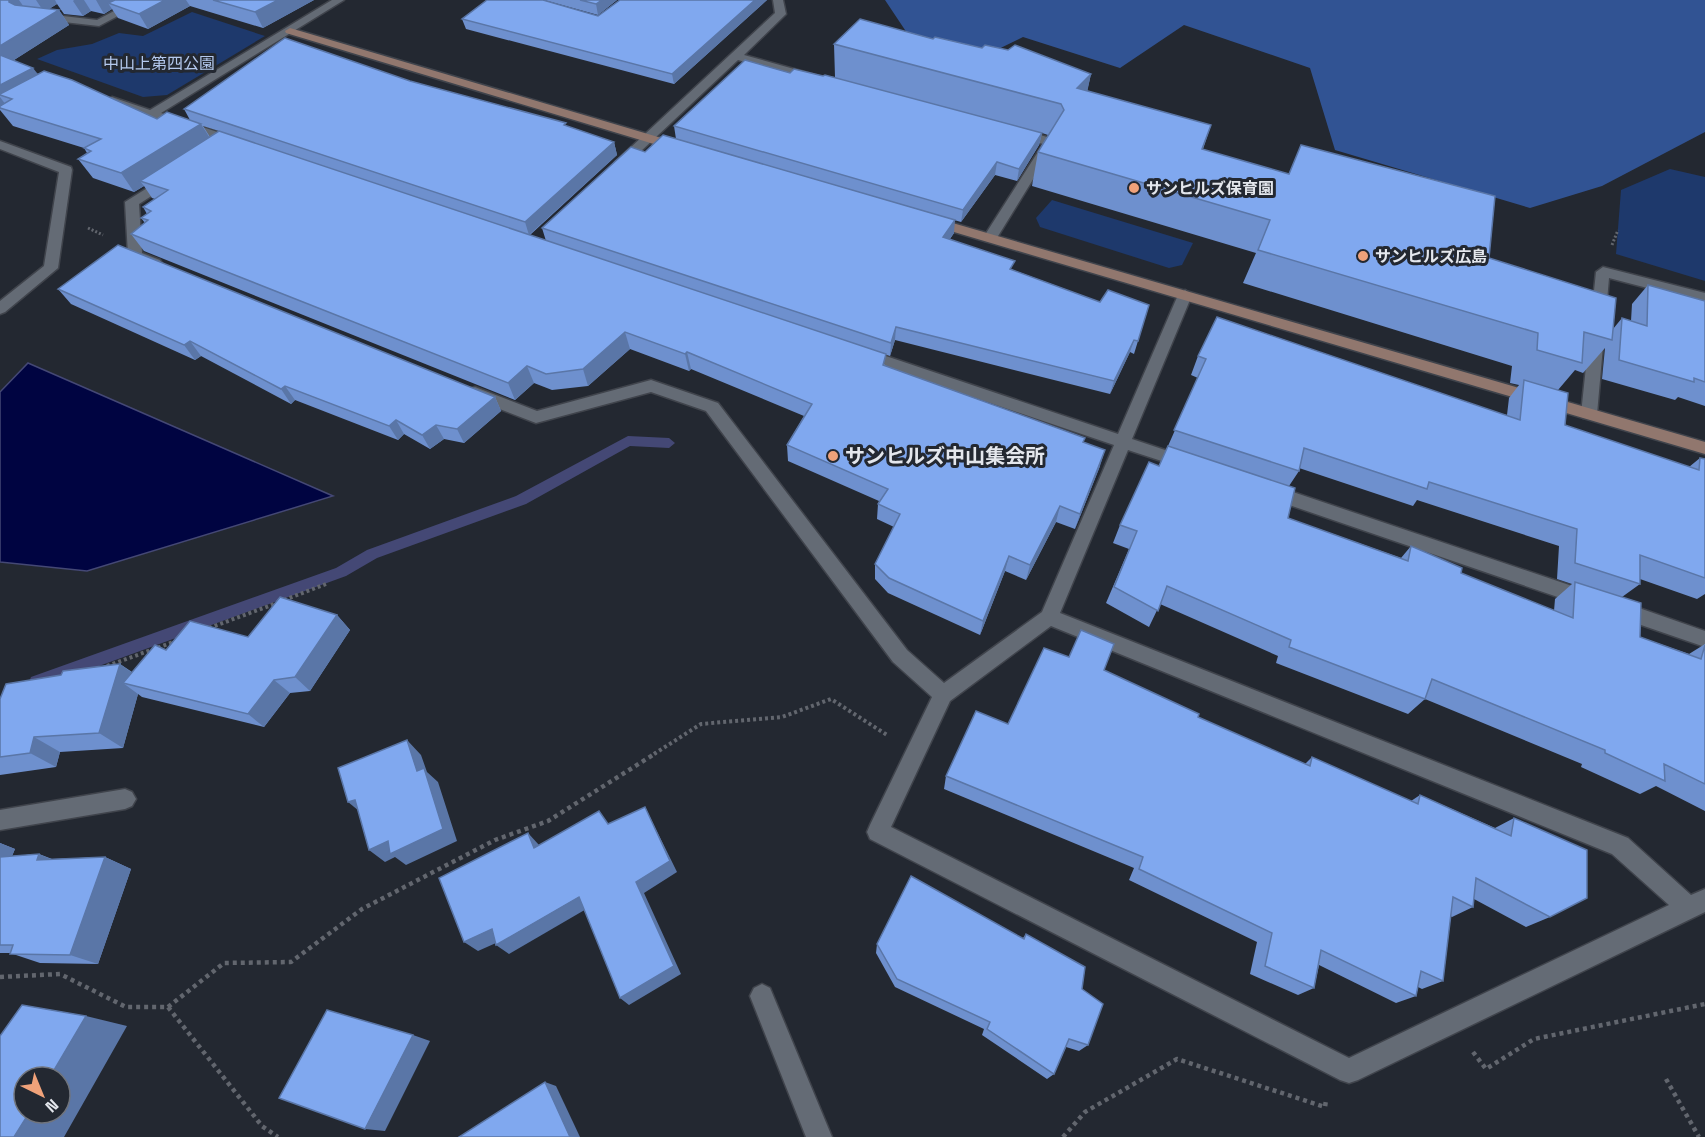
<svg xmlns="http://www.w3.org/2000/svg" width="1705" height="1137" font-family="'Space Grotesk','Noto Sans JP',sans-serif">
<rect width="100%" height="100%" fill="#232831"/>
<g fill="#1e396c">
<polygon points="192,12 265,36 167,95 143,97 37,59 57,50 92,44 119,33 143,36"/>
<polygon points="1670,169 1705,177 1705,281 1616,254 1621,190"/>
<polygon points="1052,200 1193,243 1182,265 1169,268 1040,227 1036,218"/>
</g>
<polygon fill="#315393" points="885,0 1705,0 1705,132 1602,186 1530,208 1335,150 1310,68 1184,25 1120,68 1023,37 978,59 911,39"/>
<polygon fill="#000441" stroke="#444875" stroke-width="1.5" points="28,363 333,496 87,571 0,562 0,392"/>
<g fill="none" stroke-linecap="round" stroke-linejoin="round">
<polygon fill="#444875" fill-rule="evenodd" points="628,436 669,438 675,443 669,448 630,446 526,504 377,558 346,576 36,689 31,687 29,682 31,677 336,568 367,550 516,496"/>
<defs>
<g id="lane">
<polygon points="135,0 148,0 99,26 46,20 41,17 46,14 97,20"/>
<polygon points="125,789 132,792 136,799 132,806 125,809 0,830 0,810"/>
<polygon points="762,984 770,988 832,1137 806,1137 750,996 754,988"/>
</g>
<g id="street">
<polygon points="332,0 344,0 161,113 241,140 243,143 241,146 233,146 106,101 112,97 150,110"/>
<polygon points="773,0 783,0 786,14 744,55 819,76 819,80 811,80 738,60 623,168 615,168 613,165 615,162 775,13"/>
<polygon points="1019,129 1054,139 1056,142 995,241 985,241 983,238 1043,144 1015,136 1013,133"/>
<polygon points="0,141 71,167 72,170 58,268 5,312 0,314 0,301 44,266 59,172 0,149"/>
<polygon points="168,175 174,179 173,182 139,204 142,253 160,260 162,263 160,266 150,266 130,258 128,255 125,202"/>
<polygon points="1603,267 1705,293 1705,303 1609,278 1597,414 1595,418 1583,418 1581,414 1596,272"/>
<path d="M1185,290L1192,295L1132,439L1192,459L1194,463L1192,467L1186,469L1128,450L1060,613L1628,838L1691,895L1705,889V912L1358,1080L1349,1083L1340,1080L870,839L867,832L870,825L932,697L893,662L706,411L651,392L536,423L469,397L467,393L469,389L475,387L537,411L651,380L718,403L907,650L944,683L1042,612L1114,445L858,358L855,354L858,350H868L1118,434L1178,295ZM1051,626L1612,854L1669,905L1349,1058L891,827L950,701Z"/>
<polygon points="1269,484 1587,591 1594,593 1596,599 1594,605 1587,607 1263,496 1261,491 1263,486"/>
<polygon points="1619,601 1705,631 1705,647 1612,615 1610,609 1612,603"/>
</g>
<g id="secondary">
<polygon points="290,28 685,145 687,148 681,152 677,151 286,33 285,31"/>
<polygon points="932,217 1705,442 1705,454 927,224 925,221 927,218"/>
</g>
</defs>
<use href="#lane" stroke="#40444c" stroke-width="3"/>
<use href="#street" stroke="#40444c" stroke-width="3"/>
<use href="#secondary" stroke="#40444c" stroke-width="3"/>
<g stroke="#62666e" stroke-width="3" stroke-dasharray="2 2" stroke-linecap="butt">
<polyline points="88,228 103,235"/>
<polyline points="1612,245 1618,230"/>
</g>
<g stroke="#62666e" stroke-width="4" stroke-dasharray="3 3" stroke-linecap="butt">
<polyline points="284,600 326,584"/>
<polyline points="209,628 277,603"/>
<polyline points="107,666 176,641"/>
<polyline points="654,754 701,724 782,717 831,699 887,735"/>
</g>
<g stroke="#62666e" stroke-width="4.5" stroke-dasharray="4 4" stroke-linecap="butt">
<polyline points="0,977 60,974 126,1007 168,1007 262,1126 278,1137"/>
<polyline points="168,1007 224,963 291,962 362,909 495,840 548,821 656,753"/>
<polyline points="1473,1052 1486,1069 1534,1039 1705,1004"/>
<polyline points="1666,1079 1699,1137"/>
<polyline points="1063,1137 1085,1112 1177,1059 1325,1107 1326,1100"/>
</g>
<use href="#lane" fill="#646b75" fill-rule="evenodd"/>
<use href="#street" fill="#646b75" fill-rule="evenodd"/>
<use href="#secondary" fill="#91776e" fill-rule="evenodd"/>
</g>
<g fill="#6e90ce" fill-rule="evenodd">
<path d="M0,0H314L263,28L190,6L148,29L118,18L112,9L104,14L91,11L83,16L64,14L57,4L49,9L59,10L69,25L14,60L38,74L157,119L190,120L184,109L410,81L567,126L614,142L617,155L530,235L546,241L542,228L645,152L954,233L950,239L1013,270L1100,302L1149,305L1134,354L1130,352L1110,394L895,340L890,356L868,348L886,366L1084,442L1100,466L1075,529L1056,522L1026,580L1005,571L980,635L888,593L875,579V564L894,527L877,519L878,504L879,501L788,461L787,445L804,416L691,369L689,371L630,349L588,386L552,390L534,383L515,400L144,251L131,234L145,223L141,218L147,214L143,207L155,199L152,198L144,186L134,192L93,178L78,159L87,153L84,148L13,126L0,110ZM203,126L219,131L210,137Z"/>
<polygon points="544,0 617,0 598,15"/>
<polygon points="620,0 767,0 674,84 466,29 462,19 598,16"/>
<path d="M933,39L982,48L1091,74L1087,91L1211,125L1203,149L1489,258L1613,329L1622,318L1631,321L1632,304L1648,285L1705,301V406L1678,397L1675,400L1602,379L1605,348L1583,373L1575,370L1558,390L1565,425L1689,467L1700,458L1705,459V594L1697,599L1640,579V584L1622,597L1640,637L1689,654L1705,644V811L1656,786L1640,794L1581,767L1582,764L1425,699L1408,714L1276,663L1278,656L1160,604L1149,627L1106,603L1129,549L1113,543L1120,525L1159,466L1168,446L1198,378L1191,375L1198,356L1507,415L1509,398L1519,385L1510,383L1512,366L1243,283L1256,253L1032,186L1038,152L1048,135L1042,133L1039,145L1017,181L995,175L961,222L676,139L674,126L790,73L835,77L834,44ZM1299,468L1413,506L1417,500L1559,546L1557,579L1572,584L1555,599L1554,611L1461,573L1411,546L1401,558L1288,518L1289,486L1299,471Z"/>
<polygon points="58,289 495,397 501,411 464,443 444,439 430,449 404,434 398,440 295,400 291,404 201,356 195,360 71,304"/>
<polygon points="337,615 350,630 310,691 290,693 264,727 142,697 138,694 123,748 60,752 56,767 0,775 0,699 61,675 120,664 132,672 166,650 248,637"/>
<polygon points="1104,670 1198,717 1305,764 1312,757 1411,801 1420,795 1495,828 1514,818 1550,917 1526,927 1474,899 1473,907 1452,917 1450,916 1443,981 1422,989 1418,987 1416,996 1396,1003 1319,965 1314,988 1298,995 1250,974 1257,942 1129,880 1134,868 944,789 946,776 1008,724"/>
<polygon points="0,843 15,849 12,856 39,854 52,859 105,857 131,869 98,964 40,963 10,953 0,953"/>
<polygon points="1026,934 1082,989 1088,1045 1079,1051 1066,1047 1054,1074 1047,1079 982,1035 984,1029 895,987 876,953 877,944 1023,938"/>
</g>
<g fill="#5a76a7">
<polygon points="9,0 19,0 26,10 9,2"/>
<polygon points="36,0 55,0 57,4 44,12"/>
<polygon points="74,0 84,0 91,11 83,16 73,1"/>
<polygon points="96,0 130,0 108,3 112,9 104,14"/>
<polygon points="165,0 186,0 190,6 148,29 139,14"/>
<polygon points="278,0 314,0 263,28 255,12"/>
<polygon points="602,0 617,0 598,15 596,4"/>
<polygon points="755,0 767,0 674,84 672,74"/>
<polygon points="59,10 69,25 3,67 0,64 0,46"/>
<polygon points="33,68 45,83 12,99 0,95 0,85"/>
<polygon points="1091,74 1084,107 1077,88"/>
<polygon points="0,97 6,105 0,108"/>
<polygon points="201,124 213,143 140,181 144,186 134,192 121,173"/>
<polygon points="1042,133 1039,145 1017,181 1019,169"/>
<polygon points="614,142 617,155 529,235 525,222"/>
<polygon points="997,162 995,175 961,222 963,210"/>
<polygon points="955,220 954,233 942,250 943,237"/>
<polygon points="896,327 895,340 890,356 891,343"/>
<polygon points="625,332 630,349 588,386 583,369"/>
<polygon points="1134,340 1130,352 1110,394 1114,381"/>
<polygon points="190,341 201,356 195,360 184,345"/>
<polygon points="687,352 691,369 689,371 685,354"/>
<polygon points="527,366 534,383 515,400 508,383"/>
<polygon points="285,386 295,400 291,404 281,389"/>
<polygon points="495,397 501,411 464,443 457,429"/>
<polygon points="396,420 404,434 398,440 389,426"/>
<polygon points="436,425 444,439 430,449 422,435"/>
<polygon points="1105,450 1100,466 1075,529 1080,514"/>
<polygon points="1060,506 1056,522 1026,580 1030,565"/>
<polygon points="1009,556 1005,571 980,635 983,621"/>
<polygon points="337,615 350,630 310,691 295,677"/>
<polygon points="120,664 142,680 123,683 138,694 123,748 99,733"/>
<polygon points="274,680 290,693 264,727 248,714"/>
<polygon points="34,737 60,752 56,767 30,753"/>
<polygon points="407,740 421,755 427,772 438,782 457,841 406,865 395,857 385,862 369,850 417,771"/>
<polygon points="355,800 364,815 348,802"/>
<polygon points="645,807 677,872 644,893 681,974 629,1005 620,998 636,882"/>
<polygon points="528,833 539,845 534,848"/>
<polygon points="0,843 15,849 6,870 0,868"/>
<polygon points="39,854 67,866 37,860"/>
<polygon points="105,857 131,869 98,964 70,955"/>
<polygon points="579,897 588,908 509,954 496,945"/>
<polygon points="492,929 505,939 478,951 464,942"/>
<polygon points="86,1016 127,1026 64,1137 14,1137 29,1113 60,1113 60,1077 50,1077"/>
<polygon points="413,1035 430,1041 385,1131 365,1129"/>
<polygon points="545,1082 556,1086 580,1137 570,1137"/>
</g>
<g fill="#80a8ef" stroke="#5a76a7" stroke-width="1.5">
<polygon points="0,0 9,0 9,2 15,5 59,10 0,46"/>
<polygon points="115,0 165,0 139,14 108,3"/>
<polygon points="213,0 278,0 255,12"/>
<polygon points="487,0 543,0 598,16 620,0 755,0 672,74 462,19"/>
<polygon points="580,0 602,0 596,4"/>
<polygon points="860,19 933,39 935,37 982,48 985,45 1008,50 1015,45 1091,74 1077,88 1211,125 1202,149 1289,174 1301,145 1495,196 1489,258 1616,298 1612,340 1584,332 1582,363 1537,350 1538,333 1258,250 1270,220 1038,152 1064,110 1061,104 834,44"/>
<polygon points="285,38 410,81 566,123 564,125 614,142 525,222 184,109"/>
<polygon points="0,55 33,68 0,85"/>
<polygon points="745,60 790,73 794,69 823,76 825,75 1042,133 1019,169 997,162 963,210 674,126"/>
<polygon points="44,71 72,80 157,119 167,112 201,124 121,173 78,159 91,151 84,148 101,139 0,108 0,106 12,99 0,95 0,94"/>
<polygon points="219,131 886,354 883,365 1085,438 1083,442 1105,450 1080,514 1060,506 1030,565 1009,556 983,621 889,578 875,564 900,514 878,504 888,489 787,445 812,404 687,352 685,354 625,332 583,369 546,374 527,366 508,383 131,234 148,220 141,218 151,211 143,207 168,190 140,181"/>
<polygon points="663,135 955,220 943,237 1015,261 1010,269 1100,302 1108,290 1149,305 1138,341 1134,340 1114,381 896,327 891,343 542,228 631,147 645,152"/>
<polygon points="118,245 495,397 457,429 436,425 422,435 396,420 389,426 285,386 281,389 190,341 184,345 58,289"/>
<polygon points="1648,285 1705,301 1705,382 1694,378 1694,382 1619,360 1622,318 1647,326"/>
<polygon points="1217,317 1520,420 1524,380 1568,393 1565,425 1699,470 1700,458 1705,459 1705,578 1640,555 1640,584 1575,563 1577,529 1429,482 1427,489 1304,448 1299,471 1174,430 1206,359 1198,356"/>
<polygon points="1168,446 1295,488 1288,518 1408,561 1411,546 1462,568 1461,573 1573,618 1575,582 1641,603 1640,637 1701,659 1705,645 1705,784 1664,764 1665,781 1605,753 1605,750 1432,679 1425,699 1289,647 1291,640 1167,586 1158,611 1114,587 1137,531 1120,525 1149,462 1159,466"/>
<polygon points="280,597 337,615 295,677 274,680 248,714 123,683 155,645 166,650 190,621 248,637"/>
<polygon points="1081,630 1114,644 1104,670 1199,714 1198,717 1310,766 1312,757 1418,804 1420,795 1511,836 1514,818 1587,850 1587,898 1550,917 1476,878 1473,907 1453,897 1443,981 1421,971 1416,996 1321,950 1314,988 1265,966 1272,933 1139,869 1143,857 946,776 976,711 1008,724 1044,648 1069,657"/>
<polygon points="120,664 99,733 34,737 30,753 0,757 0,699 6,684 61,675 63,671"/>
<polygon points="407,740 417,771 424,768 443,829 390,854 388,841 369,850 355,800 348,802 338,768"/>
<polygon points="645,807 670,861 636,882 674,966 620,998 579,897 496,945 492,929 464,942 439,878 528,833 534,848 599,811 608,824"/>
<polygon points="39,854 37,860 105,857 70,955 10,954 13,945 0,945 0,857"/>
<polygon points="911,876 1024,939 1026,934 1085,967 1082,989 1103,1004 1088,1045 1069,1039 1054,1074 987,1029 990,1022 897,979 877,944"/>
<polygon points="22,1005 86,1016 50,1077 24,1077 24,1113 29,1113 14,1137 0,1137 0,1036"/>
<polygon points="327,1010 413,1035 365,1129 279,1098"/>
<polygon points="545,1082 570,1137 459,1137"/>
</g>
<g fill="#f0a27a" stroke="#232831" stroke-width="2">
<circle cx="1134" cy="188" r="6"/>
<circle cx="1363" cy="256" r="6"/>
<circle cx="833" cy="456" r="6"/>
</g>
<g text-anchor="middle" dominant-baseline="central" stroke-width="6" stroke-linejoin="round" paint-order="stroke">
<g font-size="16" fill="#b4c9ee" stroke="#232831">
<text x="159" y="63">中山上第四公園</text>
</g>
<g font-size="16" font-weight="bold" fill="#e4e7ed" stroke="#232831" text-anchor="start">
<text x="1146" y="188">サンヒルズ保育園</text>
<text x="1375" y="256">サンヒルズ広島</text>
</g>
<g font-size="20" font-weight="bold" fill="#e4e7ed" stroke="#232831" text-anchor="start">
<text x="845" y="456">サンヒルズ中山集会所</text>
</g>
</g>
<g transform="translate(42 1095) rotate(137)"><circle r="28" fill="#232831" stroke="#70747c" stroke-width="1.5"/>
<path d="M0-4.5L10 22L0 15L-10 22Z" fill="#f0a27a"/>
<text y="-9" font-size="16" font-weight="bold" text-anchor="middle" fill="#e4e7ed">N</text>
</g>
</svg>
